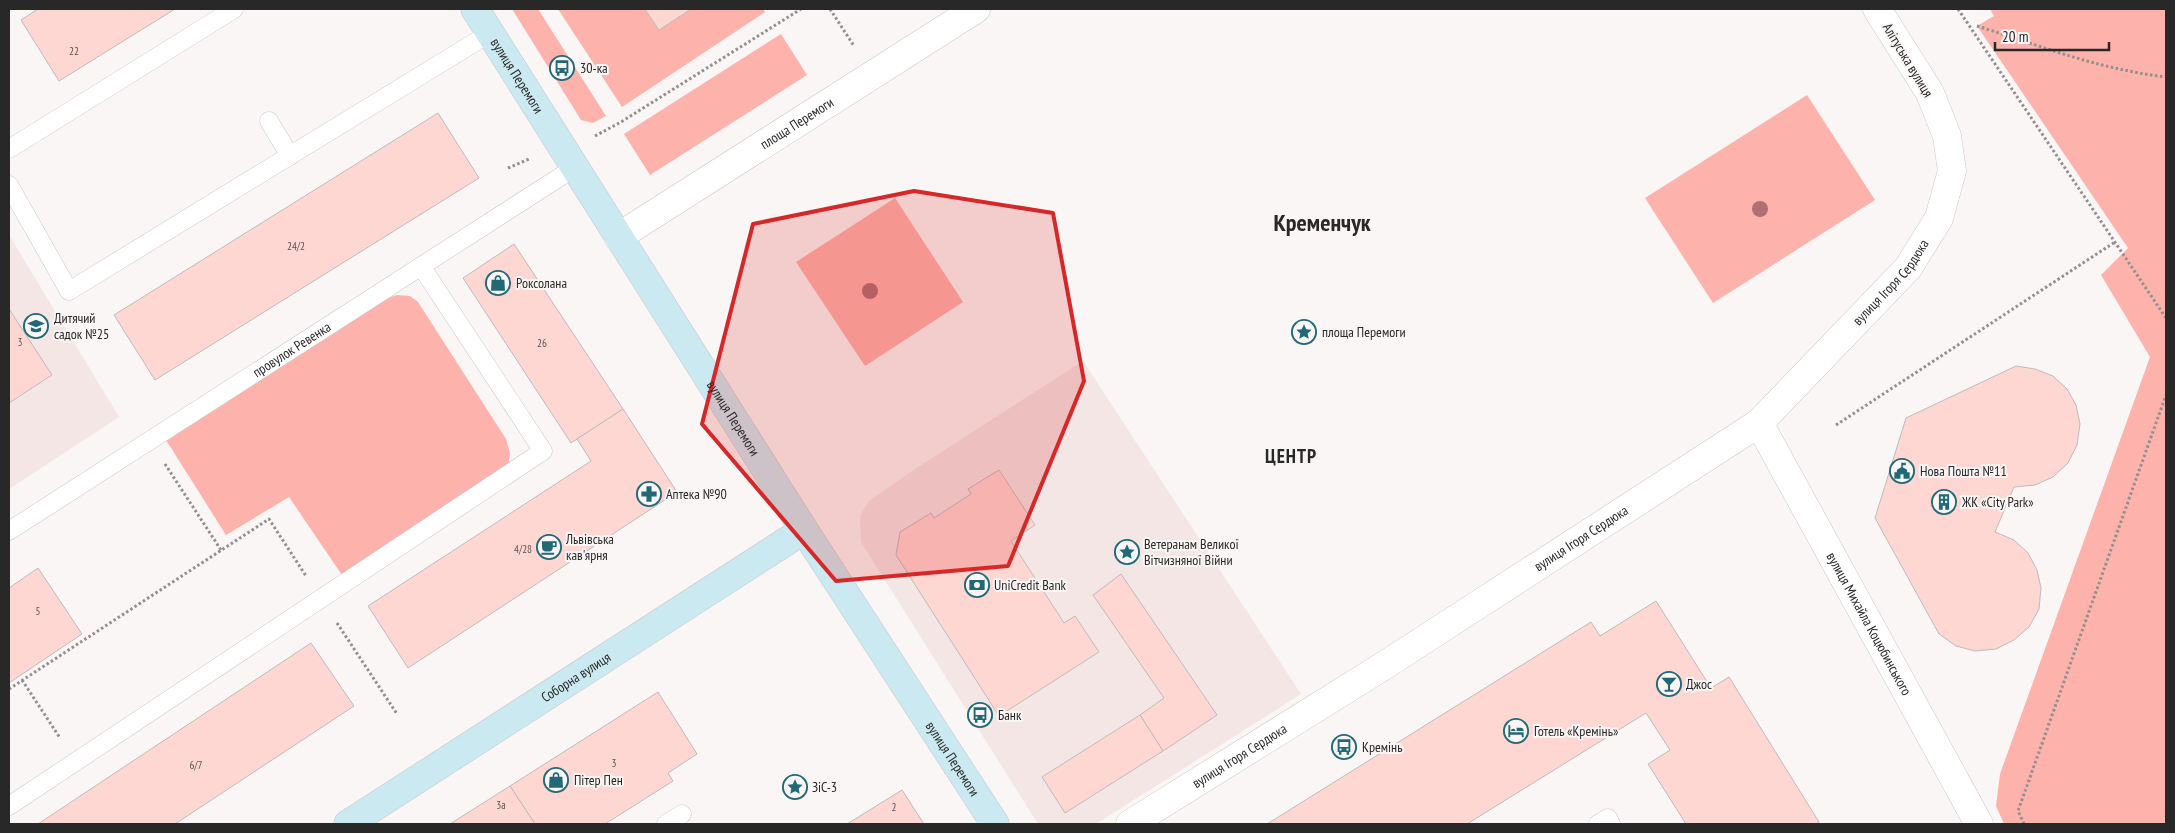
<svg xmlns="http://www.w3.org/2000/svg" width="2175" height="833" font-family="'PT Sans Narrow',sans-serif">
<rect width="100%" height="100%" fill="#faf6f5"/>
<g fill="#f3e6e5">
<polygon points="9,235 119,417 9,489"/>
<polygon points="1083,361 1301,694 1096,824 1038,824 861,542 860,516 869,501 915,469"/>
</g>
<g fill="#fdb2ab">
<polygon points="512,9 538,9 606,116 593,123 581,120"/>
<polygon points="558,9 645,9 659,30 691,9 763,9 765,12 622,107"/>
<polygon points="1990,9 2166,9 2166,824 2004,824 1996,806 2000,774 2150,357 2101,275 2128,248 1977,26 1994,16"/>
<polygon points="781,34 807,75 650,175 624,134"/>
<polygon points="1807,95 1875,200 1713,303 1645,198"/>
<polygon points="895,198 963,302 865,366 796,262"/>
<polygon points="397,295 410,296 418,302 506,439 510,453 508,468 342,575 289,497 226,535 166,440 387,298"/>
</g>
<g fill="#fed6d2" stroke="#bfbbbb">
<polygon points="38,9 175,9 59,81 21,20"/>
<polygon points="645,9 691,9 659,30"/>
<polygon points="438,113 479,178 155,380 114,315"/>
<polygon points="514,244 623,409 571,443 463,278"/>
<polygon points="9,309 52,375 9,403"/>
<polygon points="2016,366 2035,369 2053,376 2067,389 2076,405 2080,424 2077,445 2068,463 2053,477 2035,485 2014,487 1995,532 2014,540 2028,553 2037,570 2041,588 2039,609 2029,627 2014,640 1996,649 1975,651 1956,646 1939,634 1875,518 1906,418"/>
<polygon points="623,409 677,492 408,668 368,606 591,461 577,439"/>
<polygon points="999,470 1035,525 1011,541 1064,623 1075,616 1099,652 999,716 896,555 900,532 931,513 934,518 971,494 968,489"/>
<polygon points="38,568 82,634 9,683 9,588"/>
<polygon points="1121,574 1217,715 1163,751 1140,715 1164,698 1093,595"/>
<polygon points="1656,601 1711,688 1729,677 1819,822 1816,824 1686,824 1648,764 1670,750 1646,713 1467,824 1267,824 1591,622 1600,636"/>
<polygon points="311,643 354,706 175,824 38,824"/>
<polygon points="658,692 697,754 668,773 673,781 605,824 535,824 510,786"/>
<polygon points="1140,715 1163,751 1065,813 1042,777"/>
<polygon points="510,786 535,824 450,824"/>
<polygon points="902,790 924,824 847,824"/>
</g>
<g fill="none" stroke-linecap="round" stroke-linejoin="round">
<defs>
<g id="lane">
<polyline points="269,121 290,156"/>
<polyline points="9,149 234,9"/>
<polyline points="9,185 69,291 490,33"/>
<path id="s1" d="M9,531L574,168"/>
<polyline points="9,806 543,451 421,266"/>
<polyline points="666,824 682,814"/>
<polyline points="1598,824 1608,818 1611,824"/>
</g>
<g id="street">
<path id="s2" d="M618,237L976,9"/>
<path id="s3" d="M1759,423L1979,824"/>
<path id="s4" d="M1130,824L1385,665L1759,423L1908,268L1939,218L1952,171L1947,136L1930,93L1877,9"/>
</g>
<g id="secondary">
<path id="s5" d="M475,9L804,530L995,824"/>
<path id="s6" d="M348,824L804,530"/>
</g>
</defs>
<use href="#lane" stroke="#cbc7c6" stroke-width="19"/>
<use href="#street" stroke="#cbc7c6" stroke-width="29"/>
<use href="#secondary" stroke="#cbc7c6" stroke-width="29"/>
<g stroke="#92908f" stroke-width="3" stroke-dasharray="2.5 2.5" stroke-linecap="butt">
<polyline points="830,9 854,46"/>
<polyline points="1958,9 2166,318"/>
<path d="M1977,26C2041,46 2098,69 2166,77"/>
<polyline points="595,136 621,122 801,9"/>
<polyline points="508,168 529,159"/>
<polyline points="1836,425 2115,242"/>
<polyline points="165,464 221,550"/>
<polyline points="337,623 397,714"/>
<polyline points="22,680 60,738"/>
<polyline points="9,689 269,519 306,576"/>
<polyline points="2024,824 2018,811 2166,395"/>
</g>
<use href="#lane" stroke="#fff" stroke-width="18"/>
<use href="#street" stroke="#fff" stroke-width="28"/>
<use href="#secondary" stroke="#cae9f0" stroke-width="28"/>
</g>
<g fill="#af6f74">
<circle cx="1760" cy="209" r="8"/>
<circle cx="870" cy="291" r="8"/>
</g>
<path fill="#d62828" fill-opacity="0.2" stroke="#d62828" stroke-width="4" stroke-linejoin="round" d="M914,191L1053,213L1084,381L1008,566L836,581L702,424L753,224Z"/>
<defs>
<symbol id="bus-ring" viewBox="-11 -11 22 22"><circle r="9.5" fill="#faf6f5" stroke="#216977" stroke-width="1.5"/><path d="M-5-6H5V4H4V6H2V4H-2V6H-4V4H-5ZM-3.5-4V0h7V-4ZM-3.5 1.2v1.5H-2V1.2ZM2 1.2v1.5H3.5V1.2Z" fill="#216977"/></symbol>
<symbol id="shop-ring" viewBox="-11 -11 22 22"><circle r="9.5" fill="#faf6f5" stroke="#216977" stroke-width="1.5"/><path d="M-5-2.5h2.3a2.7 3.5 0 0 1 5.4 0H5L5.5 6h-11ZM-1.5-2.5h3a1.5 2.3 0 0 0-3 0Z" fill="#216977"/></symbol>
<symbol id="school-ring" viewBox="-11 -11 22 22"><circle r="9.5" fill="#faf6f5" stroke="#216977" stroke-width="1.5"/><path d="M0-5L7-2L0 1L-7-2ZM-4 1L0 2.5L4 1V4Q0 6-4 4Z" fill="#216977"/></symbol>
<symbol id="sight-ring" viewBox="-11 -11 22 22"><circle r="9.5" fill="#faf6f5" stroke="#216977" stroke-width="1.5"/><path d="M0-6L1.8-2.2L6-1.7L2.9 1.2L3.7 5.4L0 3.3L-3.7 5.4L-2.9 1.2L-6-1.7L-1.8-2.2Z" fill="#216977"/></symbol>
<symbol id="civic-ring" viewBox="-11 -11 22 22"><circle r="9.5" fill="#faf6f5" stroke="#216977" stroke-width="1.5"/><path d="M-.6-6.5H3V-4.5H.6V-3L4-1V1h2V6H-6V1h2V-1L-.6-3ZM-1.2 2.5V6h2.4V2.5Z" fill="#216977"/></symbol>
<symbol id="pharmacy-ring" viewBox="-11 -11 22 22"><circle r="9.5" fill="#faf6f5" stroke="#216977" stroke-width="1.5"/><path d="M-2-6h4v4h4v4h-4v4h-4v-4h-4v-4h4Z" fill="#216977"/></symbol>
<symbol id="building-ring" viewBox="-11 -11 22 22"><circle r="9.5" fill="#faf6f5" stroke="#216977" stroke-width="1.5"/><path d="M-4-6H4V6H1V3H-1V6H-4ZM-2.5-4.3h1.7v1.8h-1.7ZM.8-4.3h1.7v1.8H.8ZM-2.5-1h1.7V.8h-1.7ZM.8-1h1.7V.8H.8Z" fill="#216977"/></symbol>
<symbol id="cafe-ring" viewBox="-11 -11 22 22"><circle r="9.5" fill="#faf6f5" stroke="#216977" stroke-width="1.5"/><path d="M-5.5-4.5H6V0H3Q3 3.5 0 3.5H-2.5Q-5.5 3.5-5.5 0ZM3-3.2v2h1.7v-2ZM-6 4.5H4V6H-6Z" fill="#216977"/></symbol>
<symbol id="bank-ring" viewBox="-11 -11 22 22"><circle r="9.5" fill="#faf6f5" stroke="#216977" stroke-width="1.5"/><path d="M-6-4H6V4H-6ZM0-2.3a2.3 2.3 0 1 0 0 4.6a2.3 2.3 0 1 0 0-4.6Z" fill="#216977"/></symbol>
<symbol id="bar-ring" viewBox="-11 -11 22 22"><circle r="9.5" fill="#faf6f5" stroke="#216977" stroke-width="1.5"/><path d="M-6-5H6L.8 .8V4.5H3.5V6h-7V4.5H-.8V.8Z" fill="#216977"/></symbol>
<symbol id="hotel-ring" viewBox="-11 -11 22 22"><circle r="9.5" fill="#faf6f5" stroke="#216977" stroke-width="1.5"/><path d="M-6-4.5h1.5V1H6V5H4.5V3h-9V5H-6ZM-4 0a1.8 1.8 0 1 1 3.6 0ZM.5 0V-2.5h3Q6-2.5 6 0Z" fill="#216977"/></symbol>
</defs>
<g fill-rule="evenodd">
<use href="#bus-ring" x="548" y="54" width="28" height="28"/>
<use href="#shop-ring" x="484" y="269" width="28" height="28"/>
<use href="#school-ring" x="22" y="312" width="28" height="28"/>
<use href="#sight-ring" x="1290" y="318" width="28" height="28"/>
<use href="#civic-ring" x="1888" y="457" width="28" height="28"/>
<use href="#pharmacy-ring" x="635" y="480" width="28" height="28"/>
<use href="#building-ring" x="1930" y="488" width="28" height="28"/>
<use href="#cafe-ring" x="535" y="533" width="28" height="28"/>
<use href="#sight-ring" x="1113" y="538" width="28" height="28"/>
<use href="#bank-ring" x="963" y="571" width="28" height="28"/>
<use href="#bar-ring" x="1655" y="670" width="28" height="28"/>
<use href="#bus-ring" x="966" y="701" width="28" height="28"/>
<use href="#hotel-ring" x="1502" y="717" width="28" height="28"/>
<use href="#bus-ring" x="1330" y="733" width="28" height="28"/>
<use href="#shop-ring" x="542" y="766" width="28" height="28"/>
<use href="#sight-ring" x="781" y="773" width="28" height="28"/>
</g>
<g text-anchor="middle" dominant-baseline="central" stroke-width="4" stroke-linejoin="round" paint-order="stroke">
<g font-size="11" fill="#5e5452">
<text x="74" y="51">22</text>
<text x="296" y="246">24/2</text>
<text x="20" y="342">3</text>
<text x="542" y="343">26</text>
<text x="523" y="549">4/28</text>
<text x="38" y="611">5</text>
<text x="614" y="763">3</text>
<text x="196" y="765">6/7</text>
<text x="501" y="805">3а</text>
<text x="894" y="807">2</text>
</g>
<g font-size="14" fill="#292828" stroke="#faf6f5">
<text transform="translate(1908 60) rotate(59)">Алітуська вулиця</text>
<text stroke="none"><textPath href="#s5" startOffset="79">вулиця Перемоги</textPath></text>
<text stroke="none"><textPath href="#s2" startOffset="212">площа Перемоги</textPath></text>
<text stroke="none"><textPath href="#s4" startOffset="939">вулиця Ігоря Сердюка</textPath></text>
<text stroke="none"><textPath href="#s1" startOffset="336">провулок Ревенка</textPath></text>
<text stroke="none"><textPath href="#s5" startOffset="484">вулиця Перемоги</textPath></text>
<text stroke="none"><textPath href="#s4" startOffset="534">вулиця Ігоря Сердюка</textPath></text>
<text stroke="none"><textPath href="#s3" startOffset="229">вулиця Михайла Коцюбинського</textPath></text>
<text stroke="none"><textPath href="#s6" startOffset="271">Соборна вулиця</textPath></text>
<text stroke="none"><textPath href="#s4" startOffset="129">вулиця Ігоря Сердюка</textPath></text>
<text stroke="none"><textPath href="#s5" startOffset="889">вулиця Перемоги</textPath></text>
</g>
<g font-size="14" fill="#292828" stroke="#faf6f5" text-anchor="start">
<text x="580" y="68">30-ка</text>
<text x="516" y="283">Роксолана</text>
<text x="54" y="318">Дитячий<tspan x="54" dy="16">садок №25</tspan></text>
<text x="1322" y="332">площа Перемоги</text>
<text x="1920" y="471">Нова Пошта №11</text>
<text x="666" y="494">Аптека №90</text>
<text x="1962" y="502">ЖК «City Park»</text>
<text x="566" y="539">Львiвська<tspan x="566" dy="16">кав'ярня</tspan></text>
<text x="1144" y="544">Ветеранам Великої<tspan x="1144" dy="16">Вітчизняної Війни</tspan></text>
<text x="994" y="585">UniCredit Bank</text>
<text x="1686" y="684">Джос</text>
<text x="998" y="715">Банк</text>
<text x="1534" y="731">Готель «Кремінь»</text>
<text x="1362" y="747">Кремінь</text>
<text x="574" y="780">Пітер Пен</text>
<text x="812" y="787">ЗіС-3</text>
</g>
<g font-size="19" font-weight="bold" letter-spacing="1" fill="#292828" stroke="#faf6f5">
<text x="1291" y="456">ЦЕНТР</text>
</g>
<g font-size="24" font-weight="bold" fill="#292828" stroke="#faf6f5">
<text x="1322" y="222">Кременчук</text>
</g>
</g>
<rect width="2175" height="833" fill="none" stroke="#292828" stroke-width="20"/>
<path d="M1995 42v8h114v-8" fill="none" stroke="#292828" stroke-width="2.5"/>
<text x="2002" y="42" font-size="15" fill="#292828" stroke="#faf6f5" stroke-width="4" paint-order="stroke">20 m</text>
</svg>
